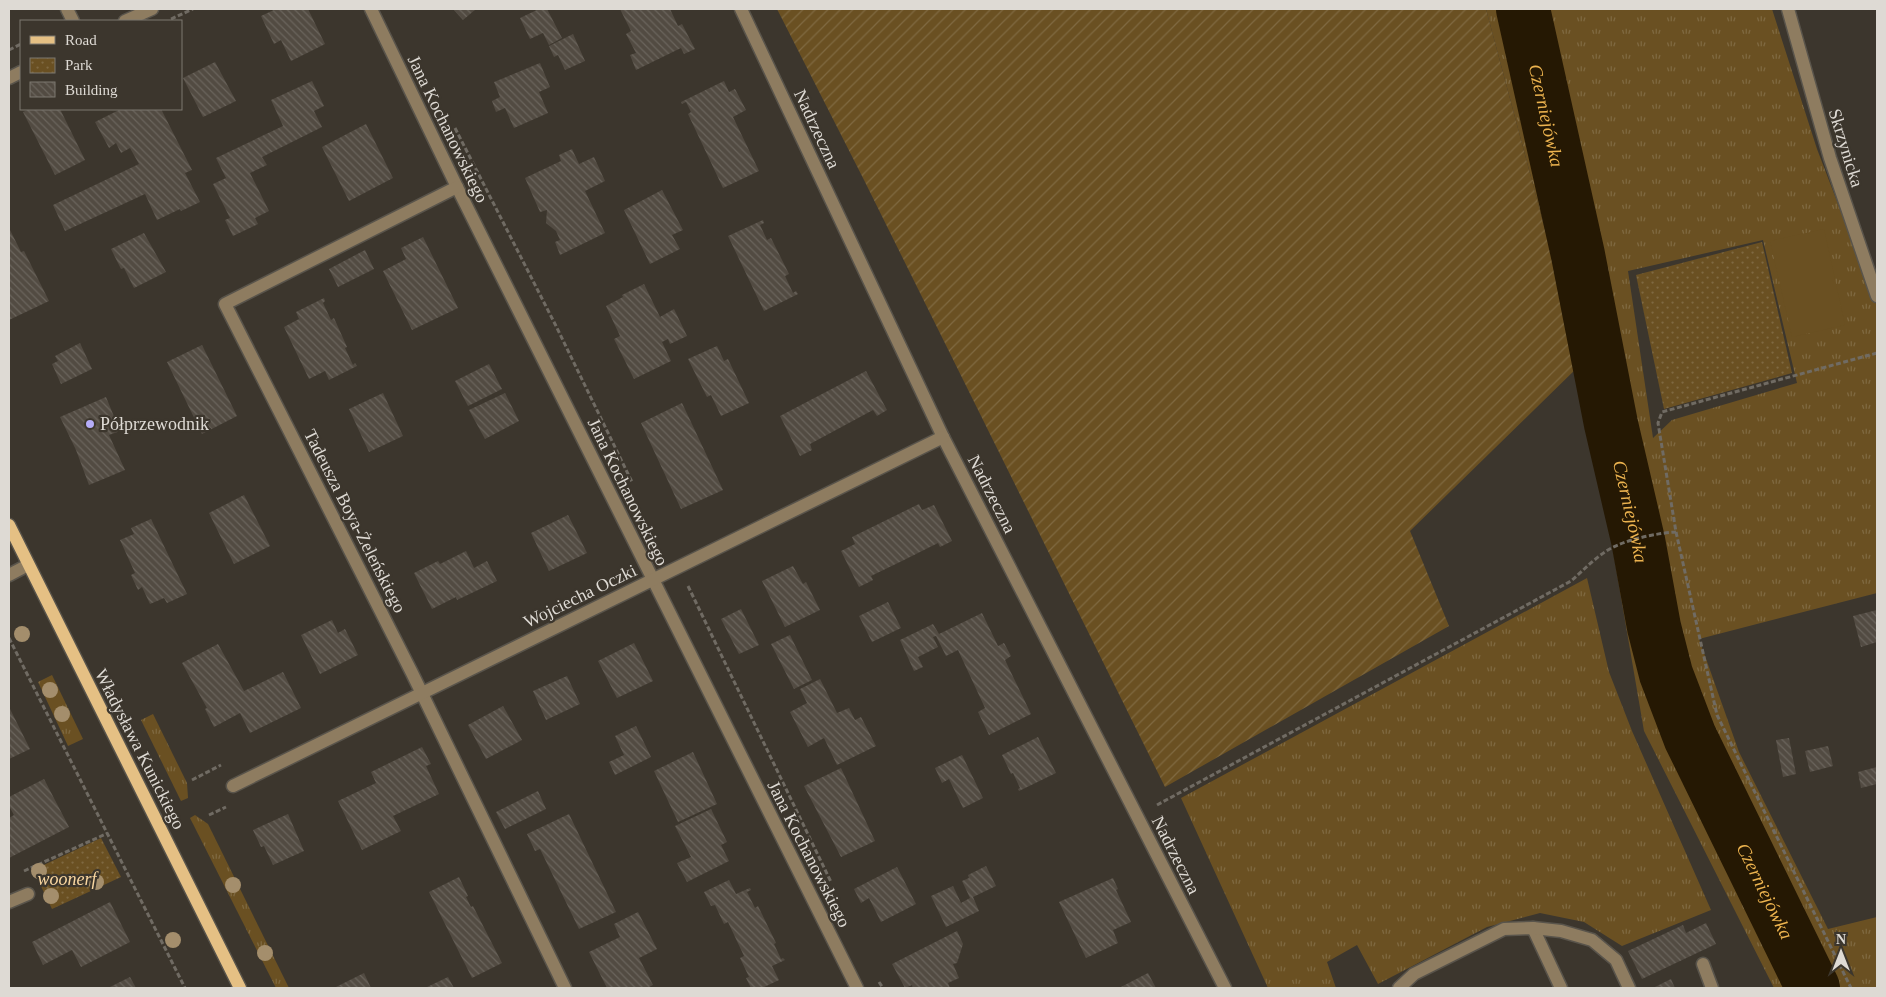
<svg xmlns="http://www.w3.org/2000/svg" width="1886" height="997" font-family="'Times New Roman',serif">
<defs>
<pattern id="grass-tufts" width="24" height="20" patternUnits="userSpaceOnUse" patternTransform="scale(1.25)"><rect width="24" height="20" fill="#6a5022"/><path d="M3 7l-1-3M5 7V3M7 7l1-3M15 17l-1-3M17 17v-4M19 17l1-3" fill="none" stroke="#7f6941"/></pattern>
<pattern id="park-dots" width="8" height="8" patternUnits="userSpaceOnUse" patternTransform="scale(1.25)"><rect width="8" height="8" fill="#6a5022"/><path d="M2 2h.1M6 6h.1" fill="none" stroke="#7f6941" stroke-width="1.8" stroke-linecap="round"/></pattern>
<pattern id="garden-furrows" width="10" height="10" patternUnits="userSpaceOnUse" patternTransform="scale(1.25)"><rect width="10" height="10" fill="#6a5022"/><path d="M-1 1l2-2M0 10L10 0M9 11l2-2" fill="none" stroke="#7f6941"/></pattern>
<pattern id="building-back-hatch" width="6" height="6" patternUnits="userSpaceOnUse" patternTransform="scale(1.25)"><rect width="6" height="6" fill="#524b42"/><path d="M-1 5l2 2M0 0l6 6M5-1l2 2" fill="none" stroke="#6a645c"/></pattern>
</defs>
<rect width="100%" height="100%" fill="#3c362d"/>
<g fill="url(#grass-tufts)" fill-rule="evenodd">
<path d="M1486,9H1772L1817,149L1877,306V593L1699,639L1739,752L1828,929L1877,917V988H1774L1644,731L1581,364ZM1763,240L1797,383L1672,420L1653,438L1628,271Z"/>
<polygon points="1587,578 1609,672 1632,731 1711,910 1622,946 1584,922 1540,913 1487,927 1378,984 1357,945 1327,962 1336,988 1268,988 1181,798"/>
<polygon points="52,675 83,739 68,746 38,682"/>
<polygon points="153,714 187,783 188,798 181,801 141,720"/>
<polygon points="195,815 208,824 289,988 276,988 190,818"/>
</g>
<g fill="url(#park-dots)">
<polygon points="1762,242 1792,373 1664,409 1636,275"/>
<polygon points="101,838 121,877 52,909 33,870"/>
</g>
<polygon fill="url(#garden-furrows)" points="777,9 1486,9 1581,364 1410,531 1449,626 1165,787 864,180"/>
<polygon fill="#6a5022" points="1824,229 1845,325 1792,337 1770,241"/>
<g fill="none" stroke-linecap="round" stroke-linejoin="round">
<path stroke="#251803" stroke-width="54" id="s1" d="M1523,9L1578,255L1611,424L1638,540L1654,627L1666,674L1690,737L1813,988"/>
</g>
<g fill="url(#building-back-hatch)">
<polygon points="276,9 308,9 325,44 291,61 281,40 274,44 261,16"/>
<polygon points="453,9 476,9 463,20"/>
<polygon points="539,9 547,9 562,38 549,45 543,33 530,39 520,18"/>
<polygon points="620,9 670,9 678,26 682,24 695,49 684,54 681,48 636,70 630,55 636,53 626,34 631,31"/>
<polygon points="573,34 585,61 565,70 558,55 554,57 549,46"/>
<polygon points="215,62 236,101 203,117 183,78"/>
<polygon points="540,63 550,87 539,92 548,113 514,128 505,108 496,112 492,101 500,97 494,82"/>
<polygon points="312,81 324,106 314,111 322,127 262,157 267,165 250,173 269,211 255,218 258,224 233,236 225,220 230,218 213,184 226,178 216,158 283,126 271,100"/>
<polygon points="724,81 729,92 735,89 746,110 733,117 759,171 723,188 688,114 691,112 686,102 682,104 681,102"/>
<polygon points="30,109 60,109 85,160 55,175 23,112"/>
<polygon points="121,109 161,109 192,170 185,173 200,202 181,211 180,209 157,220 145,194 65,231 53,205 139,164 130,148 121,153 116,143 109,148 95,122"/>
<polygon points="366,124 393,178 349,201 322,147"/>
<polygon points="572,149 579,164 594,157 605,181 585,191 605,233 560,255 555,242 560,240 556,231 546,223 547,210 540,212 525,178 561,161 559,155"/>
<polygon points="662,190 683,230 672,235 680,249 650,264 624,210"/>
<polygon points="763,220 764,223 760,225 767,240 771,238 789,274 785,276 793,293 796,291 798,294 764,311 728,236"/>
<polygon points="9,228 21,252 24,251 49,301 9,320"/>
<polygon points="144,233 166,272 134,288 124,268 121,269 111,249"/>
<polygon points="423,237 458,308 412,330 383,271 406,259 401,248"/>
<polygon points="365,250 374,269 338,287 329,269"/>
<polygon points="644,284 660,317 674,309 687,336 670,344 668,339 662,342 671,361 634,379 614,339 620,336 606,306 623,297 622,295"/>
<polygon points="324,298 325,301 323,303 331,320 334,318 347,347 345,348 353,365 355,363 357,366 329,380 325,371 309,379 284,327 299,319 296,312"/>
<polygon points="80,343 92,369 61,384 52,364 58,361 55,356"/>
<polygon points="202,345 237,416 202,434 167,362"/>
<polygon points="717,346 724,361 728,359 749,403 721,416 711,395 707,397 688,359"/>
<polygon points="489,364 502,389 468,406 455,381"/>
<polygon points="866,371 887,410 877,416 873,410 810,444 812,450 800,456 780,416"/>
<polygon points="383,393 403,436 369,452 349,409"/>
<polygon points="505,393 519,421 485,439 469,410"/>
<polygon points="106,397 120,431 109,435 125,470 89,485 76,450 60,417"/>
<polygon points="682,403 723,490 681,509 641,423"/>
<polygon points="244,495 270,546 234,564 209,513"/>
<polygon points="919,504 922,510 934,505 952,541 940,547 938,543 902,561 871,576 873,580 859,587 841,551 855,544 852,537"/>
<polygon points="568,515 587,553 549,571 531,533"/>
<polygon points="151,519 187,594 167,603 164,598 150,604 142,587 138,590 131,575 135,573 120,540 134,534 131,528"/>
<polygon points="466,551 474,568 487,561 497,581 457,600 456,597 432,609 414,573 438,561 440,564"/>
<polygon points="793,566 803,584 806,582 820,610 785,627 762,581"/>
<polygon points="888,602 901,628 872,642 859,616"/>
<polygon points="741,609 759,645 739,654 721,619"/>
<polygon points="1877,610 1877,642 1861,647 1853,616"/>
<polygon points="982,613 998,646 1004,643 1011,656 1005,660 1031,714 989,735 978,712 985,708 958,650 946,656 936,636 933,637 938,647 918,657 923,667 914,671 900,640 933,624 939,634"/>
<polygon points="332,620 338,633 345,629 358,655 320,674 301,635"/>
<polygon points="790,635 812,680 794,689 771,644"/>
<polygon points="634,643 653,681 617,698 598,661"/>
<polygon points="218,644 244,691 283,672 301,708 250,733 240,713 214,727 205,709 207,708 182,663"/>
<polygon points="567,676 580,704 546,720 533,691"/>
<polygon points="820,679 837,713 849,708 855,720 861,717 876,746 837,765 824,738 808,747 790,712 807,703 800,689"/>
<polygon points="503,706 522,740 486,759 468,725"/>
<polygon points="9,707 30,749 9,759"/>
<polygon points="636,726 651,757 615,775 609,762 624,755 615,736"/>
<polygon points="1038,737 1056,773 1019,791 1018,789 1020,788 1013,773 1011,774 1002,755"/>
<polygon points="1789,738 1796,774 1783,777 1776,740"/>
<polygon points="1828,746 1833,766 1810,772 1805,751"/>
<polygon points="422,747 431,764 426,766 439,794 393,816 401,831 362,850 338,801 376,783 371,772"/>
<polygon points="693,752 717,804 678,822 654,771"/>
<polygon points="962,755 983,798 963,808 949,779 942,783 935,768"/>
<polygon points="1877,767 1877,784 1861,788 1858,772"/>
<polygon points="841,768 875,841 841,857 804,786"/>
<polygon points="44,779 69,827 9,858 9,818 14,815 9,806 9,797"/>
<polygon points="538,791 546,809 505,829 496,812"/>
<polygon points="711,809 727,842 721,845 729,861 687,882 677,863 691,857 675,826"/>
<polygon points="288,814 304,851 273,865 264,846 261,847 253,830"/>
<polygon points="569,814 616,912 579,929 540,849 535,851 527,834"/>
<polygon points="986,866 996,886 973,897 979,911 946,927 931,896 953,886 961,903 970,898 962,881 969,878 968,875"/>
<polygon points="897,867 916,904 881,922 869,898 861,903 854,889"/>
<polygon points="459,877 468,896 466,897 471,907 473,906 502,963 472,978 429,892"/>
<polygon points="1113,878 1118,889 1116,890 1131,922 1113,930 1118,943 1086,958 1059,902"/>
<polygon points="729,880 736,894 750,888 751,890 747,892 755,908 758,906 776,943 774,944 781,959 783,958 785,960 772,966 779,980 762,988 751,988 746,978 749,977 740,958 744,956 728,922 724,924 715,905 711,906 704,892"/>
<polygon points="110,902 130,942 81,967 72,950 43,965 32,942"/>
<polygon points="638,912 657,949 639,958 653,985 647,988 607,988 589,952 620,937 614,924"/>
<polygon points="1706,923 1716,944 1642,979 1628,951 1683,925 1686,933"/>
<polygon points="957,931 963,944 957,963 953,964 959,978 948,983 950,988 913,988 912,985 905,988 892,964"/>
<polygon points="364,973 371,988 334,988"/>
<polygon points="1148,973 1156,988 1119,988"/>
<polygon points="130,977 136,988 108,988"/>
<polygon points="448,977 454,988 425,988"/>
<polygon points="1671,979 1675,988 1653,988"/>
</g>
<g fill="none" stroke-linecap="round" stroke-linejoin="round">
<defs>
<g id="minor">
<polyline points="67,9 73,21"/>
<polyline points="371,9 457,187 857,988"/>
<polyline points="741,9 943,437 1225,988"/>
<polyline points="1788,9 1830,158 1877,296"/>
<polyline points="125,21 152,9"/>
<polyline points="9,78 21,72"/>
<polyline points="457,187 225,304 412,673 565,988"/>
<polyline points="9,575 28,565"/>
<polyline points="233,786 943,437"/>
<polyline points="9,902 28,894"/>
<polyline points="1533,928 1561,988"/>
<polyline points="1703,964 1712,988"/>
<polyline points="1399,988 1414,974 1504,929 1533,928 1561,931 1592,940 1616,960 1629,988"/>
</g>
<polyline id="major" points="9,525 240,988"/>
</defs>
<use href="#minor" stroke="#59544b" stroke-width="15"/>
<use href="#major" stroke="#59544b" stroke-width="15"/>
<g stroke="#706b63" stroke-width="3" stroke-dasharray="5 2.5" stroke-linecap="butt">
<polyline points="171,19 193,9"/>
<polyline points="9,50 21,44"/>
<polyline points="455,128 555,324 632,482"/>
<polyline points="1676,532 1717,715 1851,988"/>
<polyline points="688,586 831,882"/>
<polyline points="9,638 185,988"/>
<polyline points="192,780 221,765"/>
<path d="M1157,805L1571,581C1585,569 1600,552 1618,545C1634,538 1659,533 1676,532L1658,423L1662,412L1877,353"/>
<polyline points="209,815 226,807"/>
<polyline points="24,871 108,833"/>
<polyline points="879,982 883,988"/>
</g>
<use href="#minor" stroke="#8e7c60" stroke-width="12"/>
<use href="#major" stroke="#e5c084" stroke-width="12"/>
</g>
<g fill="#a48e6c">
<circle cx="22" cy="634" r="8"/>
<circle cx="50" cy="690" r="8"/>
<circle cx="62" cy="714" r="8"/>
<circle cx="39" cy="871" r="8"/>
<circle cx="96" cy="882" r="8"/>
<circle cx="233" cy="885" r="8"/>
<circle cx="51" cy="896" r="8"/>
<circle cx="173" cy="940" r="8"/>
<circle cx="265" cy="953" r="8"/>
</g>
<circle fill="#b5acf8" stroke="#3c362d" stroke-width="2" cx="90" cy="424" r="5"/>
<g text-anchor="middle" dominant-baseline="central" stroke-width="4.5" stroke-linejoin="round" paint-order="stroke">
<g font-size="18" fill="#dedad4" stroke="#3c362d">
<text transform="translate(448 129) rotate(64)">Jana Kochanowskiego</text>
<text transform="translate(817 129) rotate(65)">Nadrzeczna</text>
<text transform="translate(1846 148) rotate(73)">Skrzynicka</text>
<text transform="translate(628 492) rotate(64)">Jana Kochanowskiego</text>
<text transform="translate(992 494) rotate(63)">Nadrzeczna</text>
<text transform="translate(355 521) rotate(63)">Tadeusza Boya-Żeleńskiego</text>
<text transform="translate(580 596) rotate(-26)">Wojciecha Oczki</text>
<text transform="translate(140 749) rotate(63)">Władysława Kunickiego</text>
<text transform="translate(809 854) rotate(63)">Jana Kochanowskiego</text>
<text transform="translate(1176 855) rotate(63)">Nadrzeczna</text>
</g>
<g font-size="18" fill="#dedad4" stroke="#3c362d" text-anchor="start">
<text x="100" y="424">Półprzewodnik</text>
</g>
<g font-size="18" font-style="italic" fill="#f9d6a0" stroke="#3c362d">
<text x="67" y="879">woonerf</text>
</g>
<g font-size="19" font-style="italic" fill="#ecb34f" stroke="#3c362d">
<text stroke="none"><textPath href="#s1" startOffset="109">Czerniejówka</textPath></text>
<text stroke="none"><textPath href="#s1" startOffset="514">Czerniejówka</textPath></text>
<text stroke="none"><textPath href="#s1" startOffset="919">Czerniejówka</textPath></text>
</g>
</g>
<rect width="1886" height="997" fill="none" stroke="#dedad4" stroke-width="20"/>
<rect x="20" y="20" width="162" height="90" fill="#3c362d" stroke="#7d7870"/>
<rect x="30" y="36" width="25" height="8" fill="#e5c084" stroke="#7d7870"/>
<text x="65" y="45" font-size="15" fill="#dedad4">Road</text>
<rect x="30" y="58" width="25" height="15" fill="url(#park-dots)" stroke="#7d7870"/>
<text x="65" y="70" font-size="15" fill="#dedad4">Park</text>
<rect x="30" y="82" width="25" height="15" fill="url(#building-back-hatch)" stroke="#7d7870"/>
<text x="65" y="95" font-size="15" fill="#dedad4">Building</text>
<g transform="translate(1841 952)" stroke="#3c362d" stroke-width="4" paint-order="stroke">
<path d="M0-4L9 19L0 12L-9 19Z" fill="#dedad4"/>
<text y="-8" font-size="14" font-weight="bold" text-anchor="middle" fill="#dedad4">N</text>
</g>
</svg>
